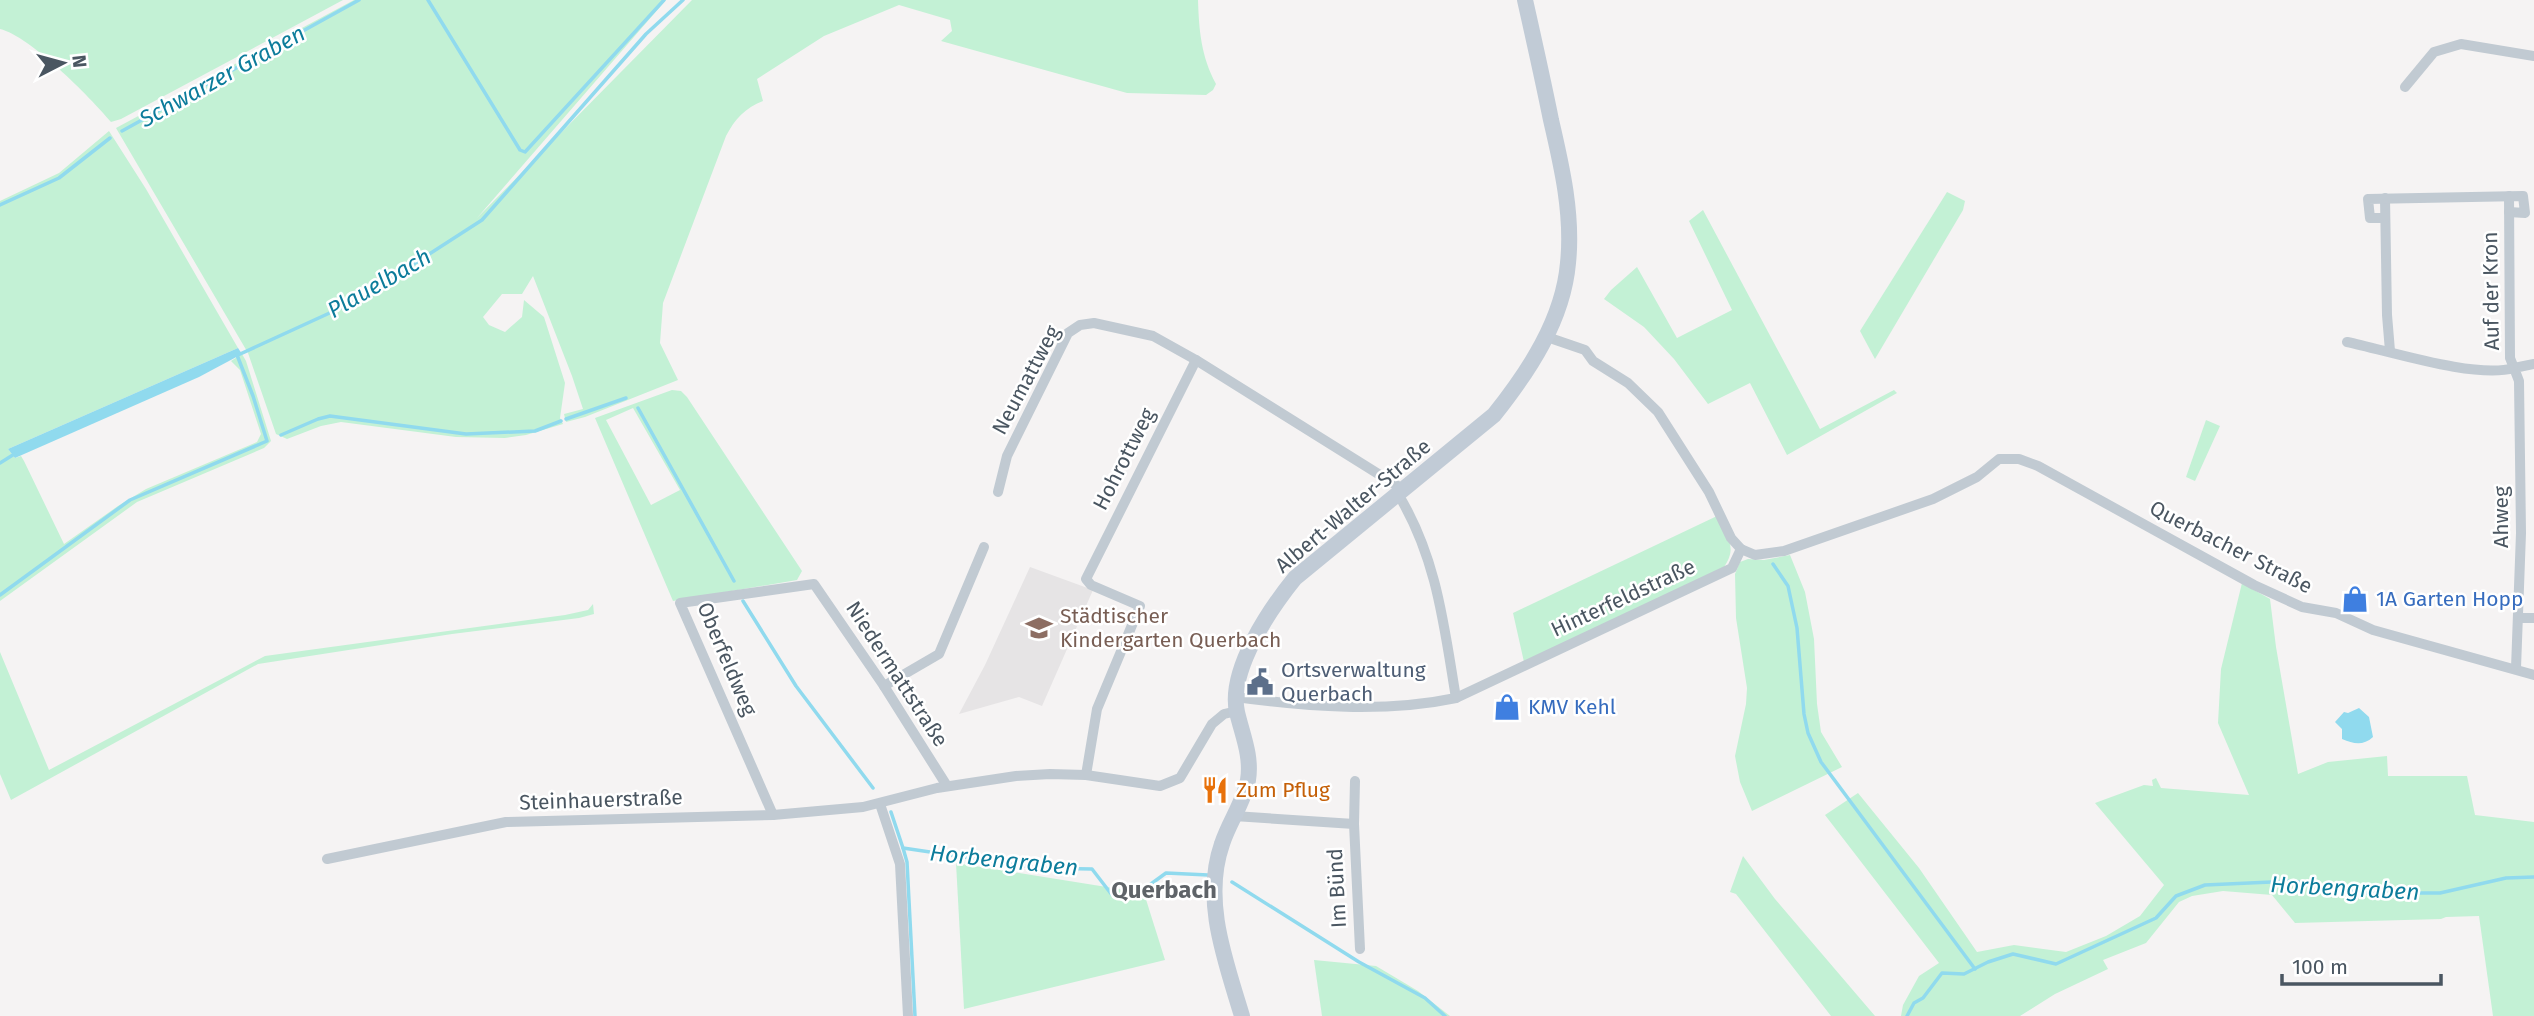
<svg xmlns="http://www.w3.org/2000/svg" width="2534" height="1016" font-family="'Fira Sans',sans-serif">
<rect width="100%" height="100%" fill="#f5f3f3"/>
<polygon fill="#e6e4e5" points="1030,567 1093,590 1042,706 1019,697 959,714 985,665"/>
<g fill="#c3f1d5" fill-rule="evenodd">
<path d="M0,0H343L121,119L111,122C90,97 30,36 0,29Z"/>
<path d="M354,0H666L477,218L692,0H1198C1199,30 1201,56 1216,84L1213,90L1206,95L1127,93L941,41L952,31L950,20L899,5L824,36L757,79L763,101C745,108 735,119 726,136L663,303L660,343L678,380L585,417L566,422L564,414L583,409L572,376L533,276L522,294H502L483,317L489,325L505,332L522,317L524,300L544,317L565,383L560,418L563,424L526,435L505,438L456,437L341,422L321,426L287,439L276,434L248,353L116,128Z"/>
<polygon points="109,131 146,189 238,348 8,449 15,458 21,456 24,461 64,544 118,506 146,489 257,442 261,434 240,370 231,361 242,354 246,361 271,441 264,448 137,502 0,601 0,201 59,173"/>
<polygon points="1947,192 1965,201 1963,210 1875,359 1860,331"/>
<polygon points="1703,210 1820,429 1894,390 1897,393 1787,455 1750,383 1708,404 1674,359 1644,327 1604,299 1611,290 1637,267 1677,338 1732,310 1689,221"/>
<path d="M672,390L681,391L687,397L802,571L797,580L673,601L595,418ZM633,408L680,490L651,505L606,420Z"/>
<polygon points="2206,420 2220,426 2195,481 2186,477"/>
<path d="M1717,516C1727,536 1738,547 1724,567L1524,662L1513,613Z"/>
<polygon points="1790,555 1805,592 1814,639 1817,704 1821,732 1842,767 1752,811 1740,782 1735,756 1746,704 1747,688 1736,618 1735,574 1740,562 1748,559 1764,560"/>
<polygon points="2242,583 2270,599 2276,647 2298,774 2328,762 2387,756 2388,776 2467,776 2475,815 2534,822 2534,1016 2493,1016 2479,916 2446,917 2441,919 2295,923 2272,895 2223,891 2192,896 2179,902 2146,943 2103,960 2108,969 2055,994 2020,1016 1901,1016 1903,1005 1919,976 1939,963 1825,815 1858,793 1919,868 1977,952 2014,945 2066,952 2106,936 2140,916 2164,885 2095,803 2144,785 2153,786 2152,780 2156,778 2161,788 2249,795 2218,723 2221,669"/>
<polygon points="593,604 594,614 579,618 452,634 258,664 11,800 0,774 0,652 49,770 265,656 565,615 588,610"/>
<polygon points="1743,856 1775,899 1875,1016 1831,1016 1736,894 1730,892"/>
<polygon points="956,863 1144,893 1165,960 964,1009"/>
<polygon points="1314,960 1376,966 1418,991 1450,1016 1322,1016"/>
</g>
<g fill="#90daee">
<polygon points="238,348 242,354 199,377 15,458 8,449"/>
<path d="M2359,708L2369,717L2373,737C2363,746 2354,744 2342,739V729L2335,722L2344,712L2348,713Z"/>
</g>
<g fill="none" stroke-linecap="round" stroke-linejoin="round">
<g stroke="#90daee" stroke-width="3.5">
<polyline points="428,0 520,150 525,152 664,0"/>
<polyline points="122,131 359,0"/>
<polyline points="0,205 59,178 110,138"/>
<polyline points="238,355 358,300 482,220 646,34 683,0"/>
<polyline points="638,408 734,581"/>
<polyline points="566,419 626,398"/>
<polyline points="281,435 318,419 330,416 466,434 535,431 561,421"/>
<polyline points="0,463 16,453"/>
<polyline points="1773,564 1788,586 1797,628 1804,714 1808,733 1821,762 1975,969"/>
<polyline points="0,595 130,500 267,441 253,396 237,355"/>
<polyline points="743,601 796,686 873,788"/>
<polyline points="891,812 903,848 1038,868 1092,869 1112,895 1133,897 1166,873 1208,875"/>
<polyline points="903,848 907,862 915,1016"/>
<polyline points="1232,882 1359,962 1425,998 1445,1016"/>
<polyline points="1907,1016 1914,1003 1923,998 1942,973 1964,974 1988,962 2013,954 2056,964 2156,918 2176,896 2205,885 2293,881 2363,893 2440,893 2506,878 2534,877"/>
</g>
<g stroke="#c1cad2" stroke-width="10">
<polyline points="2405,87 2434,52 2461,44 2534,56"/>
<polyline points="2385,198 2387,315 2390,351"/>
<polyline points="2385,218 2370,218 2368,199 2523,196 2525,213 2509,212"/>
<polyline points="1547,337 1585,350 1593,361 1628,383 1658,412 1709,492 1731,538 1741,549 1755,555 1784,551 1933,499 1977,477 1999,459 2019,459 2038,466 2254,585 2302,607 2336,613 2373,630 2534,675"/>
<path d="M2347,342C2390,351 2475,379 2514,368L2510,358L2509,196"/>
<polyline points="998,492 1007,456 1068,333 1080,325 1094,323 1153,336 1196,360"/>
<path d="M1398,494C1437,558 1444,626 1456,698"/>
<polyline points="2519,618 2534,618"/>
<polyline points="2516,668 2521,533 2519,381 2514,368 2534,364"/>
<polyline points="884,686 939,654 984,547"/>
<path d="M1236,697C1307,707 1385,713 1456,698L1732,568L1741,549"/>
<polyline points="1086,775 1097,709 1140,606 1091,585 1086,579 1196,360 1404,490"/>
<polyline points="880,804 900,864 908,1016"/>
<polyline points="773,815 680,603 814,584 884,686 947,786"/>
<polyline points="1234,816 1354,824 1360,949"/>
<polyline points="1354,824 1355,781"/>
<polyline points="327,859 506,822 773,815 863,807 937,788 1016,776 1050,774 1086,775 1160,786 1180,778 1212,724 1224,714 1237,711"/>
</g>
<path stroke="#c1cbd6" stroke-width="16" d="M1242,1016C1226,962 1202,901 1222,844C1229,822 1244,802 1248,780C1252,756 1242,734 1237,712C1228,670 1270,609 1295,578L1494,415C1529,371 1563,320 1568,263C1573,215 1562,167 1551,120C1543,80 1534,40 1525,0"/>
</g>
<defs>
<symbol id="shop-bare" viewBox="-9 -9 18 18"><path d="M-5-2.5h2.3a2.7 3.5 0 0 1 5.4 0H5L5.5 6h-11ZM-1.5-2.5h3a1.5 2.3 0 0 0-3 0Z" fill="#3f7fe0" stroke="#fff" stroke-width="2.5" paint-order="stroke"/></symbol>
<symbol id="school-bare" viewBox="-9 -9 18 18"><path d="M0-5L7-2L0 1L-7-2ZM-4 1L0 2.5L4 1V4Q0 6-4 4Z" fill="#8d6e63" stroke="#fff" stroke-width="2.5" paint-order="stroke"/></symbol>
<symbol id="civic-bare" viewBox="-9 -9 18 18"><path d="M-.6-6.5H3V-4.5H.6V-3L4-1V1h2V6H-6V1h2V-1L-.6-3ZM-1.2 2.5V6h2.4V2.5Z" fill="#5c6f8a" stroke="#fff" stroke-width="2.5" paint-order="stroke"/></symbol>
<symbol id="restaurant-bare" viewBox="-9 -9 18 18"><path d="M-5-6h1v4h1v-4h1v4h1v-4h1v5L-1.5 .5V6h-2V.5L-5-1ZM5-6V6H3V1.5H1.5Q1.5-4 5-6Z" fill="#e8710a" stroke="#fff" stroke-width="2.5" paint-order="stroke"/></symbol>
</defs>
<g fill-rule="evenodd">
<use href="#shop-bare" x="2336" y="580" width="38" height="38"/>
<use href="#school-bare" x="1020" y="609" width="38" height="38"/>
<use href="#civic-bare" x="1241" y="663" width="38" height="38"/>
<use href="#shop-bare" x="1488" y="688" width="38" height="38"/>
<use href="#restaurant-bare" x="1196" y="771" width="38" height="38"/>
</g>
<g text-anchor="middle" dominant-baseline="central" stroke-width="5" stroke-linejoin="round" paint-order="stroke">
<g font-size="21" fill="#4a5661" stroke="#fff">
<text transform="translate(2491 291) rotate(-91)">Auf der Kron</text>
<text transform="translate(1026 380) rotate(-62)">Neumattweg</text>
<text transform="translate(1124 459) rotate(-63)">Hohrottweg</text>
<text transform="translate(1353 506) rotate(-40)">Albert-Walter-Straße</text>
<text transform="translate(2501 517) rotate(-90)">Ahweg</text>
<text transform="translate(2231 547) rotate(27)">Querbacher Straße</text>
<text transform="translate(1623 598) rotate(-25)">Hinterfeldstraße</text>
<text transform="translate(727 659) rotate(67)">Oberfeldweg</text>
<text transform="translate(897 674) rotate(57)">Niedermattstraße</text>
<text transform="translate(601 800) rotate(-2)">Steinhauerstraße</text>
<text transform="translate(1337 888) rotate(-93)">Im Bünd</text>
</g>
<g font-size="21" fill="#366cbe" stroke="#fff" text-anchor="start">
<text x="2376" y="599">1A Garten Hopp</text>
<text x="1528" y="707">KMV Kehl</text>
</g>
<g font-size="21" fill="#785e54" stroke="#fff" text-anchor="start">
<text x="1060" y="616">Städtischer<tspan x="1060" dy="24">Kindergarten Querbach</tspan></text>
</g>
<g font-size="21" fill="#4e5e75" stroke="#fff" text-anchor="start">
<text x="1281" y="670">Ortsverwaltung<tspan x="1281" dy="24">Querbach</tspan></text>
</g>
<g font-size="21" fill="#c56008" stroke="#fff" text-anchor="start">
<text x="1236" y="790">Zum Pflug</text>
</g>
<g font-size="23" font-style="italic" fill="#0c7c9b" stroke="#fff">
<text transform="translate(222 76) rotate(-29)">Schwarzer Graben</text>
<text transform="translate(379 283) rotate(-30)">Plauelbach</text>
<text transform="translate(1004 860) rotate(6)">Horbengraben</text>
<text transform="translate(2345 888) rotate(3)">Horbengraben</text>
</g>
<g font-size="24" font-weight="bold" fill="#5f6368" stroke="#fff">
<text x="1164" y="890">Querbach</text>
</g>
</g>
<g transform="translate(63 63) rotate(84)" stroke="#ffffff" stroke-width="5" paint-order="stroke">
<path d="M0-5L12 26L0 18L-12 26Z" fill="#4a5661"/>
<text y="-10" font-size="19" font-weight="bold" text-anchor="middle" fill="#4a5661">N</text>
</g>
<path d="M2282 974v10h159v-10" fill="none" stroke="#4a5661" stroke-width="3.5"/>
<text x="2292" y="974" font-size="21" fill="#4a5661" stroke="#ffffff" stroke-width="5" paint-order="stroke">100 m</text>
</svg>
